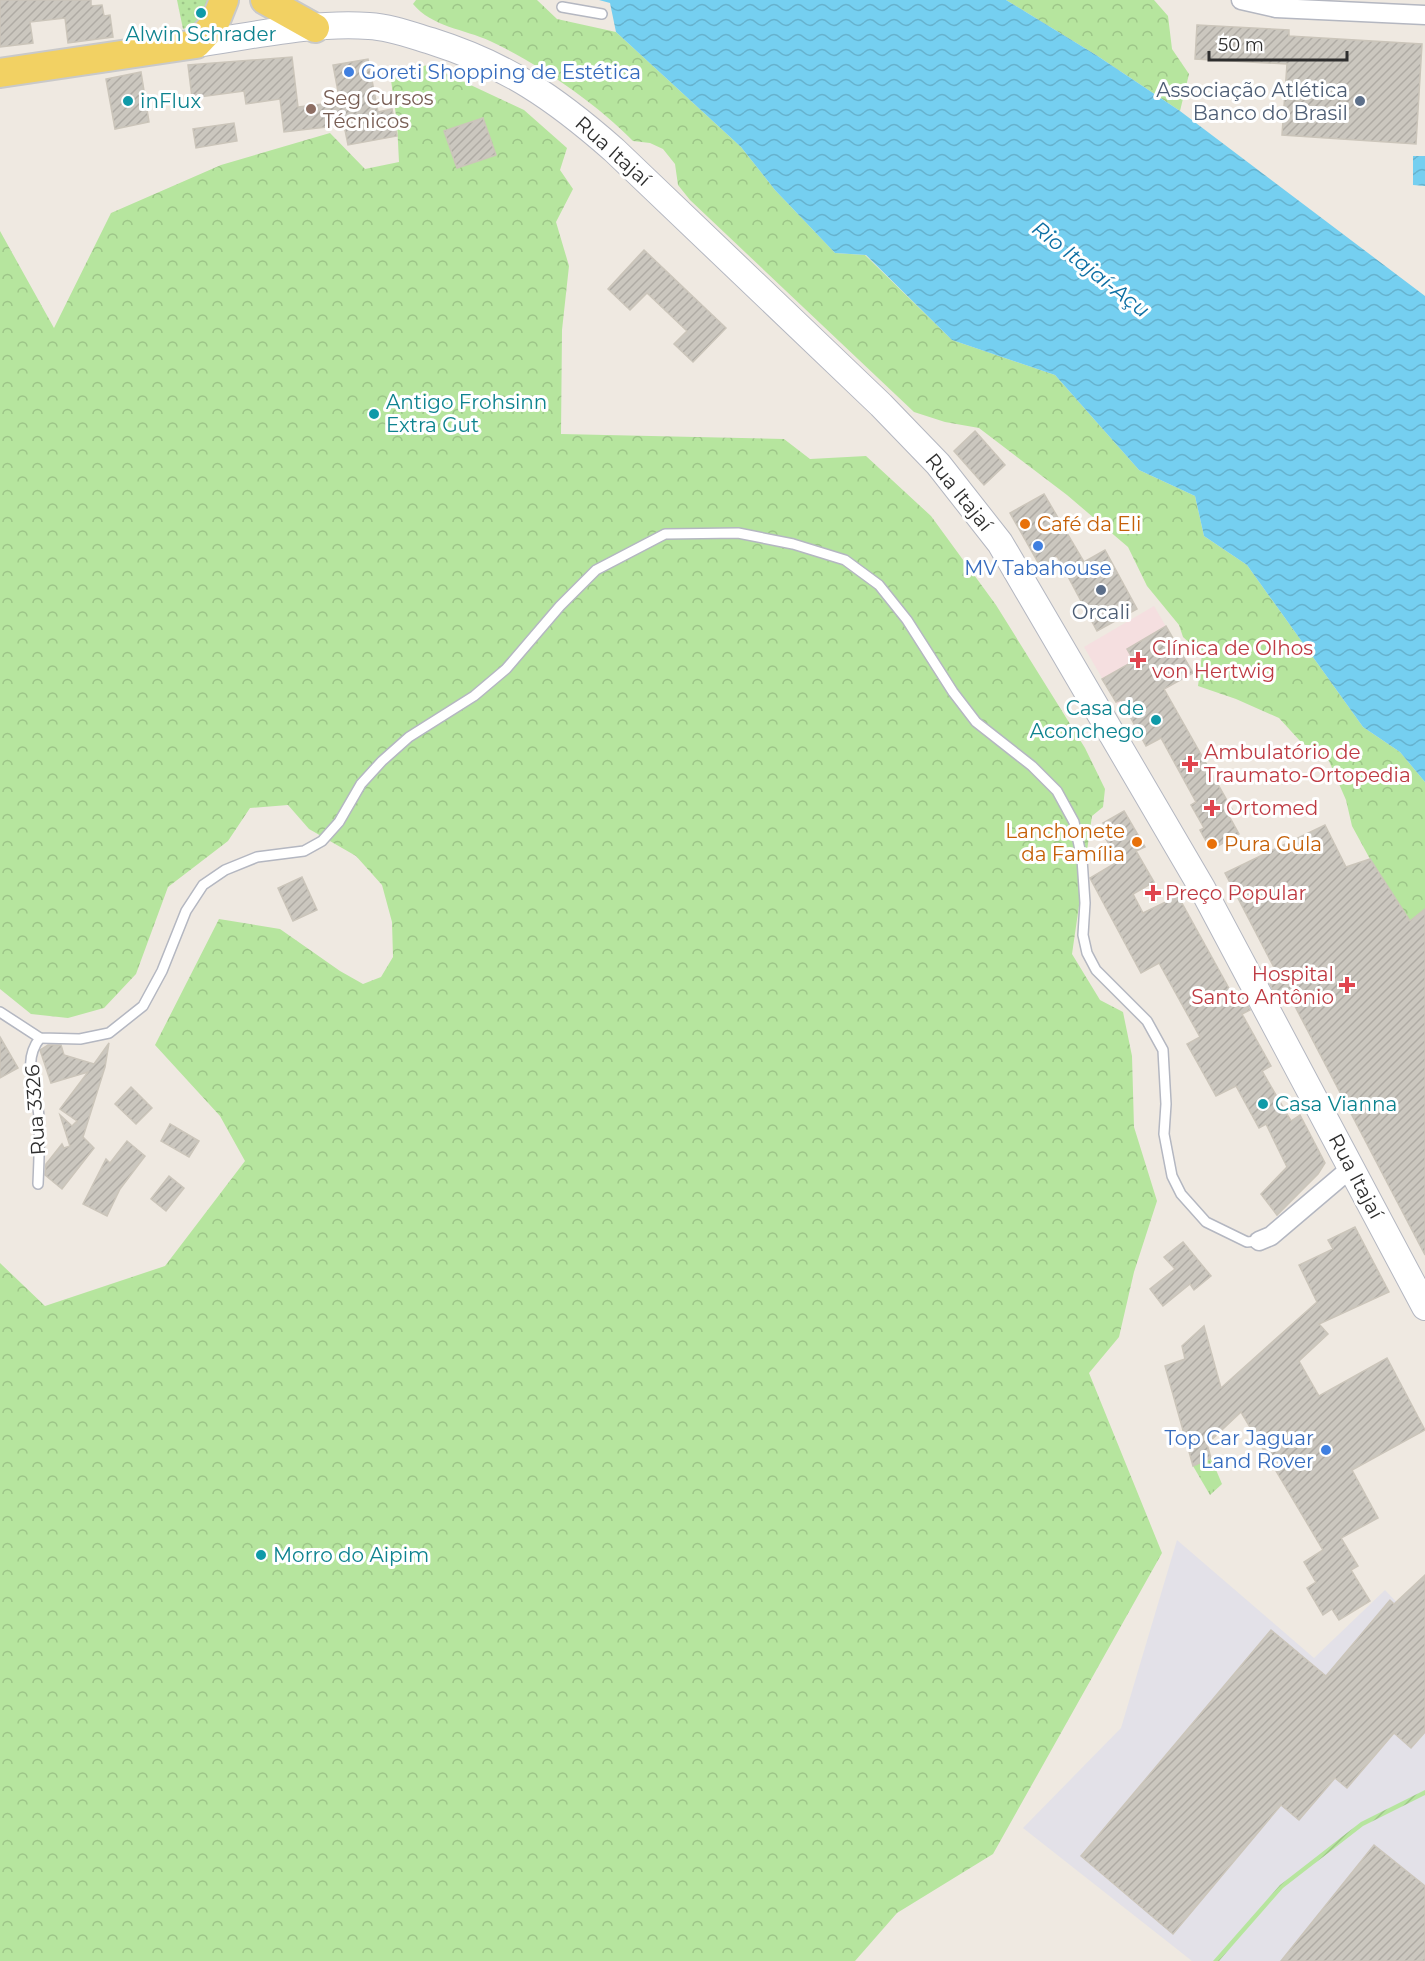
<svg xmlns="http://www.w3.org/2000/svg" width="1425" height="1961" font-family="Montserrat,sans-serif">
<defs>
<pattern id="grass-tufts" width="24" height="20" patternUnits="userSpaceOnUse" patternTransform="scale(1.5)"><rect width="24" height="20" fill="#b6e59e"/><path d="M3 7l-1-3M5 7V3M7 7l1-3M15 17l-1-3M17 17v-4M19 17l1-3" fill="none" stroke="#9dc588"/></pattern>
<pattern id="forest-crowns" width="20" height="18" patternUnits="userSpaceOnUse" patternTransform="scale(1.5)"><rect width="20" height="18" fill="#b6e59e"/><path d="M2 6a3 3 0 1 1 6 0M12 15a3 3 0 1 1 6 0" fill="none" stroke="#9dc588"/></pattern>
<pattern id="park-dots" width="8" height="8" patternUnits="userSpaceOnUse" patternTransform="scale(1.5)"><rect width="8" height="8" fill="#b6e59e"/><path d="M2 2h.1M6 6h.1" fill="none" stroke="#9dc588" stroke-width="1.8" stroke-linecap="round"/></pattern>
<pattern id="garden-furrows" width="10" height="10" patternUnits="userSpaceOnUse" patternTransform="scale(1.5)"><rect width="10" height="10" fill="#b6e59e"/><path d="M-1 1l2-2M0 10L10 0M9 11l2-2" fill="none" stroke="#9dc588"/></pattern>
<pattern id="water-waves" width="16" height="10" patternUnits="userSpaceOnUse" patternTransform="scale(1.5)"><rect width="16" height="10" fill="#75cff0"/><path d="M0 5q4-4 8 0t8 0" fill="none" stroke="#66b2ce"/></pattern>
<pattern id="building-hatch" width="6" height="6" patternUnits="userSpaceOnUse" patternTransform="scale(1.5)"><rect width="6" height="6" fill="#cbc7bf"/><path d="M-1 1l2-2M0 6l6-6M5 7l2-2" fill="none" stroke="#afaba4"/></pattern>
</defs>
<rect width="100%" height="100%" fill="#efe9e1"/>
<polygon fill="#e3e1e8" points="1177,1540 1314,1658 1385,1590 1425,1632 1425,1961 1192,1961 1023,1828 1121,1728"/>
<polygon fill="#f5dfe0" points="1154,606 1193,673 1123,714 1084,647"/>
<polygon fill="url(#grass-tufts)" points="1211,1458 1222,1484 1210,1495 1193,1466"/>
<g fill="url(#forest-crowns)">
<path d="M416,0H537L557,19L616,32L741,147L775,190L835,253L865,255L952,340L1055,375L1139,470L1195,496L1204,536L1247,565L1363,727L1400,752L1425,782V909L1410,921L1370,859L1352,826L1346,800L1329,761L1301,742L1279,718L1236,699L1198,686L1202,654L1183,637L1179,625L1147,586L1128,547L1067,495L979,428L945,422L914,412L690,200L678,185L675,164L663,149L650,143L633,141C596,103 539,64 490,41C464,29 432,27 413,4Z"/>
<polygon points="1006,0 1154,0 1168,16 1172,49 1189,74 1180,111 1096,55"/>
<polygon points="428,65 524,110 567,148 560,170 573,189 556,222 569,266 562,330 561,434 784,439 810,459 866,456 931,516 996,605 1085,748 1105,789 1103,807 1092,816 1072,954 1100,1000 1123,1012 1132,1056 1134,1127 1157,1201 1134,1272 1119,1337 1089,1373 1162,1553 993,1854 897,1913 855,1961 0,1961 0,1263 45,1306 165,1266 245,1161 220,1116 155,1045 219,919 280,929 340,971 363,984 381,977 393,957 392,922 382,885 356,856 309,829 288,805 250,808 228,841 168,887 136,974 104,1008 68,1018 31,1014 0,989 0,231 54,328 111,213 221,165 330,133 365,169 399,162 397,123 390,73"/>
</g>
<path fill="url(#park-dots)" d="M177,0H211C207,16 199,25 183,29Z"/>
<polygon fill="url(#garden-furrows)" points="1425,1790 1425,1795 1363,1826 1283,1888 1219,1961 1213,1961 1280,1885 1361,1822"/>
<g fill="url(#water-waves)">
<polygon points="599,0 1006,0 1096,55 1180,111 1425,296 1425,782 1400,752 1363,727 1247,565 1204,536 1195,496 1139,470 1055,375 952,340 866,255 835,253 775,190 741,147 616,32 610,3"/>
<polygon points="1413,156 1425,156 1425,186 1413,185"/>
</g>
<g fill="url(#building-hatch)" stroke="#cbc5ba" stroke-width="1.5">
<polygon points="0,0 91,0 91,6 102,5 104,16 110,15 113,37 68,43 65,18 30,22 33,43 0,47"/>
<polygon points="1197,25 1289,30 1289,36 1422,44 1416,144 1282,135 1287,64 1195,59"/>
<polygon points="292,57 298,107 340,102 333,65 368,59 378,112 392,109 397,136 348,145 344,125 284,132 280,99 246,104 244,91 192,98 188,65"/>
<polygon points="141,72 149,122 115,129 106,79"/>
<polygon points="483,118 496,155 457,168 444,131"/>
<polygon points="234,123 237,141 196,148 193,129"/>
<polygon points="644,250 726,328 693,362 674,344 687,331 647,293 630,310 608,289"/>
<polygon points="975,431 1005,465 984,485 954,451"/>
<polygon points="1044,494 1084,562 1105,550 1137,609 1097,631 1057,556 1040,566 1010,513"/>
<polygon points="1166,626 1193,673 1164,689 1233,811 1228,814 1239,834 1211,850 1200,830 1204,828 1191,805 1196,802 1161,738 1146,746 1121,700 1116,702 1102,679 1134,661 1127,649"/>
<polygon points="1124,811 1145,847 1136,851 1154,882 1133,894 1143,913 1178,896 1236,1001 1243,997 1250,1010 1242,1014 1271,1066 1262,1071 1291,1121 1300,1115 1325,1163 1318,1174 1277,1215 1261,1194 1287,1167 1266,1124 1259,1128 1236,1086 1216,1096 1187,1044 1200,1037 1159,963 1141,973 1090,878 1119,861 1106,839 1111,836 1103,823"/>
<polygon points="1325,825 1346,867 1370,859 1410,921 1425,909 1425,1255 1287,991 1276,996 1270,984 1280,979 1225,873"/>
<polygon points="302,877 317,910 293,921 278,888"/>
<polygon points="0,1037 18,1068 0,1078"/>
<polygon points="109,1043 105,1067 83,1137 94,1148 62,1189 45,1175 46,1164 62,1144 64,1148 70,1146 60,1115 72,1126 77,1121 60,1109 88,1072 51,1083 40,1050 48,1045 61,1045 64,1055 94,1064"/>
<polygon points="131,1087 152,1108 136,1124 115,1104"/>
<polygon points="170,1124 199,1141 189,1157 161,1141"/>
<polygon points="127,1141 145,1156 120,1189 107,1216 83,1204 106,1159 110,1163"/>
<polygon points="169,1176 184,1188 166,1211 151,1199"/>
<polygon points="1355,1227 1389,1292 1319,1324 1328,1334 1299,1361 1319,1396 1387,1358 1425,1430 1352,1470 1378,1518 1341,1538 1358,1566 1351,1570 1370,1601 1339,1620 1332,1609 1323,1615 1307,1588 1316,1582 1304,1562 1323,1550 1241,1412 1207,1444 1211,1458 1193,1466 1165,1366 1185,1359 1182,1346 1204,1326 1221,1388 1317,1302 1299,1265 1333,1249 1328,1240"/>
<polygon points="1183,1242 1211,1276 1194,1290 1190,1284 1163,1306 1150,1289 1175,1269 1164,1257"/>
<polygon points="1425,1575 1425,1732 1411,1748 1394,1733 1347,1788 1335,1778 1299,1820 1281,1805 1173,1934 1081,1856 1271,1630 1326,1676 1390,1600 1394,1604"/>
<polygon points="1374,1845 1425,1886 1425,1961 1281,1961"/>
</g>
<g fill="none" stroke-linecap="round" stroke-linejoin="round">
<defs>
<g id="service">
<polyline points="562,7 602,14"/>
<polyline points="0,1012 40,1038 80,1039 109,1033 143,1006 162,971 186,911 203,885 225,870 257,857 304,851 322,841 339,822 361,784 382,761 409,737 474,696 506,669 560,606 596,570 665,534 738,533 793,544 845,560 879,585 907,620 953,692 976,722 1032,766 1057,791 1074,822 1082,859 1085,903 1083,935 1087,953 1096,970 1147,1021 1163,1050 1166,1104 1164,1134 1172,1176 1181,1194 1206,1222 1247,1242 1259,1241"/>
<path d="M38,1184C39,1162 40,1140 39,1118C38,1090 20,1063 40,1038"/>
</g>
<g id="minor">
<polyline points="1241,0 1276,8 1425,15"/>
<polyline points="1259,1241 1271,1236 1351,1168"/>
</g>
<path id="secondary" d="M196,44C252,36 311,22 369,26C390,27 411,35 431,41C507,65 555,98 614,150L881,405L938,464L1000,543L1202,888L1425,1307"/>
<g id="primary">
<polyline points="265,0 315,28"/>
<polyline points="0,73 196,44 214,25 224,0"/>
</g>
</defs>
<use href="#service" stroke="#b4b7c1" stroke-width="12"/>
<use href="#minor" stroke="#b4b7c1" stroke-width="21"/>
<use href="#secondary" stroke="#b4b7c1" stroke-width="28"/>
<use href="#primary" stroke="#c9c9c9" stroke-width="32"/>
<use href="#service" stroke="#fff" stroke-width="9"/>
<use href="#minor" stroke="#fff" stroke-width="18"/>
<use href="#secondary" stroke="#fff" stroke-width="26"/>
<use href="#primary" stroke="#f2d163" stroke-width="28"/>
</g>
<g fill="#0f9aa8" stroke="#fff" stroke-width="2">
<circle cx="201" cy="13" r="6"/>
<circle cx="128" cy="101" r="6"/>
<circle cx="374" cy="414" r="6"/>
<circle cx="1156" cy="720" r="6"/>
<circle cx="1263" cy="1104" r="6"/>
<circle cx="261" cy="1555" r="6"/>
</g>
<g fill="#3f7fe0" stroke="#fff" stroke-width="2">
<circle cx="349" cy="72" r="6"/>
<circle cx="1038" cy="546" r="6"/>
<circle cx="1326" cy="1450" r="6"/>
</g>
<g fill="#5c6f8a" stroke="#fff" stroke-width="2">
<circle cx="1360" cy="101" r="6"/>
<circle cx="1101" cy="590" r="6"/>
</g>
<circle fill="#8d6e63" stroke="#fff" stroke-width="2" cx="311" cy="109" r="6"/>
<g fill="#e8710a" stroke="#fff" stroke-width="2">
<circle cx="1025" cy="524" r="6"/>
<circle cx="1137" cy="842" r="6"/>
<circle cx="1212" cy="844" r="6"/>
</g>
<g fill="#e0444e" stroke="#fff" stroke-width="2">
<path d="M1135 651h6v6h6v6h-6v6h-6v-6h-6v-6h6z"/>
<path d="M1187 755h6v6h6v6h-6v6h-6v-6h-6v-6h6z"/>
<path d="M1209 799h6v6h6v6h-6v6h-6v-6h-6v-6h6z"/>
<path d="M1150 884h6v6h6v6h-6v6h-6v-6h-6v-6h6z"/>
<path d="M1344 976h6v6h6v6h-6v6h-6v-6h-6v-6h6z"/>
</g>
<g text-anchor="middle" dominant-baseline="central" stroke-width="6" stroke-linejoin="round" paint-order="stroke">
<g font-size="20" fill="#0d838f" stroke="#fff" text-anchor="start">
<text x="201" y="34" text-anchor="middle">Alwin Schrader</text>
<text x="140" y="101">inFlux</text>
<text x="386" y="402">Antigo Frohsinn<tspan x="386" dy="23">Extra Gut</tspan></text>
<text x="1144" y="708" text-anchor="end">Casa de<tspan x="1144" dy="23">Aconchego</tspan></text>
<text x="1275" y="1104">Casa Vianna</text>
<text x="273" y="1555">Morro do Aipim</text>
</g>
<g font-size="20" fill="#366cbe" stroke="#fff" text-anchor="start">
<text x="361" y="72">Goreti Shopping de Estética</text>
<text x="1038" y="568" text-anchor="middle">MV Tabahouse</text>
<text x="1314" y="1438" text-anchor="end">Top Car Jaguar<tspan x="1314" dy="23">Land Rover</tspan></text>
</g>
<g font-size="20" fill="#4e5e75" stroke="#fff" text-anchor="end">
<text x="1348" y="90">Associação Atlética<tspan x="1348" dy="23">Banco do Brasil</tspan></text>
<text x="1101" y="612" text-anchor="middle">Orcali</text>
</g>
<g font-size="20" fill="#785e54" stroke="#fff" text-anchor="start">
<text x="323" y="98">Seg Cursos<tspan x="323" dy="23">Técnicos</tspan></text>
</g>
<g font-size="20" fill="#2e2e2e" stroke="#fff">
<text transform="translate(613 151) rotate(42)">Rua Itajaí</text>
<text transform="translate(959 492) rotate(51)">Rua Itajaí</text>
<text transform="translate(35 1110) rotate(-94)">Rua 3326</text>
<text transform="translate(1356 1176) rotate(62)">Rua Itajaí</text>
</g>
<g font-size="20" fill="#c56008" stroke="#fff" text-anchor="start">
<text x="1037" y="524">Café da Eli</text>
<text x="1125" y="831" text-anchor="end">Lanchonete<tspan x="1125" dy="23">da Família</tspan></text>
<text x="1224" y="844">Pura Gula</text>
</g>
<g font-size="20" fill="#be3a42" stroke="#fff" text-anchor="start">
<text x="1152" y="648">Clínica de Olhos<tspan x="1152" dy="23">von Hertwig</tspan></text>
<text x="1204" y="752">Ambulatório de<tspan x="1204" dy="23">Traumato-Ortopedia</tspan></text>
<text x="1226" y="808">Ortomed</text>
<text x="1165" y="893">Preço Popular</text>
<text x="1334" y="974" text-anchor="end">Hospital<tspan x="1334" dy="23">Santo Antônio</tspan></text>
</g>
<g font-size="21" font-style="italic" fill="#0d6fa3" stroke="#fff">
<text transform="translate(1091 269) rotate(38)">Rio Itajaí-Açu</text>
</g>
</g>
<path d="M1209 51v9h138v-9" fill="none" stroke="#2e2e2e" stroke-width="3"/>
<text x="1218" y="51" font-size="18" fill="#2e2e2e" stroke="#ffffff" stroke-width="4.5" paint-order="stroke">50 m</text>
</svg>
